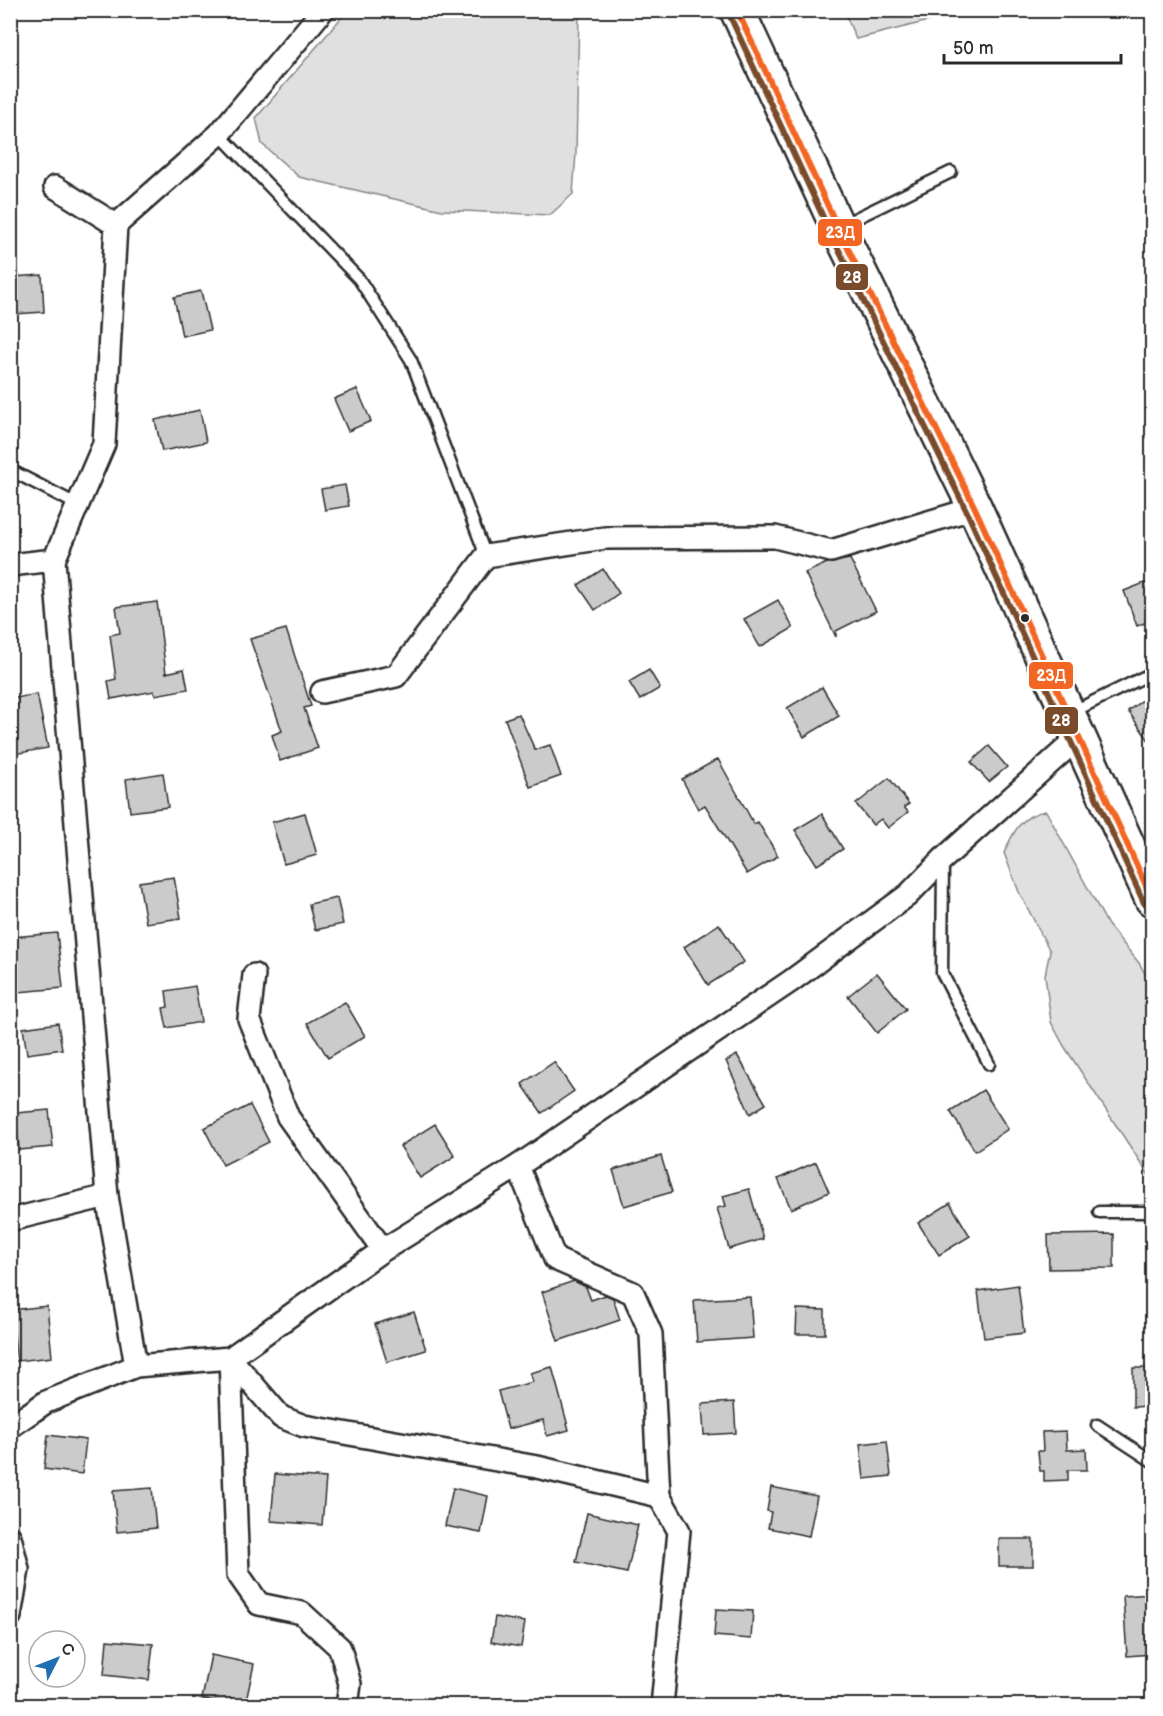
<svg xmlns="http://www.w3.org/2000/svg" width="1163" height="1716" font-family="'Balsamiq Sans',sans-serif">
<rect width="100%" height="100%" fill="#fff"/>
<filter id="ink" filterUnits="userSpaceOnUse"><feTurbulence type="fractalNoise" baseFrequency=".0167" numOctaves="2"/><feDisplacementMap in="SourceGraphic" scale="12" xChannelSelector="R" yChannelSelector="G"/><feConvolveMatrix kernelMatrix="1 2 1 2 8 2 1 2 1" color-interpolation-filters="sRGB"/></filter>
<g filter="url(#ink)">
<g fill="#e0e0e0" stroke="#868686" stroke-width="1.5">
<polygon points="347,11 579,11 576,153 573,194 550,215 442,210 299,177 262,144 256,118"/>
<polygon points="844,11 969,11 856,39"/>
<path d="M1046,811L1108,925L1139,963L1152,986V1180L1064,1046L1051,1022L1045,975L1050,951L1019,892L1004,853C1013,832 1022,814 1046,811Z"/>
</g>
<g fill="#cbcbcb" stroke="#2b2b2b" stroke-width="1.5">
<polygon points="42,275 44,312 14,314 12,277"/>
<polygon points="201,291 210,330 182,336 174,297"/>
<polygon points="357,389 371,421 348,431 334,399"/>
<polygon points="200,410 206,442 162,451 155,420"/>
<polygon points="345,485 349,506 325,510 321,489"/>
<polygon points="850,559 876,611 836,631 836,637 805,573 827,563"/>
<polygon points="603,569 619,593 595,610 578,585"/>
<polygon points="1152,580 1152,620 1137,626 1124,591"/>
<polygon points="778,600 793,628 760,647 744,619"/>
<polygon points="157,602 166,673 184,669 188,689 155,695 154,691 111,699 108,681 116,679 110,635 120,633 116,607"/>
<polygon points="286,629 311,706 304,708 318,748 280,761 272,735 282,731 250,639"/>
<polygon points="649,670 660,688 640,700 629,682"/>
<polygon points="822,687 839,716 804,737 787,708"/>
<polygon points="1152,693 1152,745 1128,711"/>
<polygon points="37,694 48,748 14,754 10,735 10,699"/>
<polygon points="519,714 535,750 550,745 561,776 530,787 505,719"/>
<polygon points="989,746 1007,767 989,782 971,762"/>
<polygon points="718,759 754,824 758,822 778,856 747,874 705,805 698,809 682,779"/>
<polygon points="163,773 168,807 130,812 126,779"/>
<polygon points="889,778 909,804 904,807 908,812 888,828 881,819 873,825 856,804"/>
<polygon points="305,813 317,855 284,864 272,822"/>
<polygon points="822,814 843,849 817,865 795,830"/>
<polygon points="174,877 181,918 146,923 139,882"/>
<polygon points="337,898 343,924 315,930 309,904"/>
<polygon points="719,924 744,962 708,985 684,947"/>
<polygon points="57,933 63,988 18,992 12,937"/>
<polygon points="877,973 906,1009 877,1033 848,996"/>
<polygon points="195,986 201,1022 167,1028 163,1008 168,1007 166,991"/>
<polygon points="345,1002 365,1036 328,1058 307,1023"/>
<polygon points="58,1023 62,1049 27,1054 23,1028"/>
<polygon points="737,1055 766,1104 750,1114 726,1061"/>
<polygon points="554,1062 574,1091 542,1113 522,1084"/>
<polygon points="983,1090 1008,1129 975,1151 950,1111"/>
<polygon points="250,1105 269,1142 223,1165 204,1128"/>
<polygon points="49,1110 53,1147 19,1150 16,1113"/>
<polygon points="435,1124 455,1156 420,1178 400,1146"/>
<polygon points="661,1156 672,1192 624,1206 613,1170"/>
<polygon points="816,1162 829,1192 791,1209 778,1179"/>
<polygon points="749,1189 763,1239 729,1249 717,1208 726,1206 723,1196"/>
<polygon points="950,1203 970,1236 939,1255 918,1223"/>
<polygon points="1114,1234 1114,1268 1049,1269 1048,1235"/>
<polygon points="574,1281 586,1287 591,1300 606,1295 613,1298 620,1320 558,1341 542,1292"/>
<polygon points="1018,1285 1024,1333 984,1338 978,1291"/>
<polygon points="750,1297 753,1338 697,1342 694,1300"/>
<polygon points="47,1306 52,1357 17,1361 11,1310"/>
<polygon points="797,1309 825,1310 825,1334 796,1334"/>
<polygon points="414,1312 426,1350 387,1362 375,1324"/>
<polygon points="552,1367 569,1430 547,1436 543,1420 508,1429 498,1391 533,1382 530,1373"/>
<polygon points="1133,1368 1152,1368 1152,1406 1133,1407"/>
<polygon points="734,1402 736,1433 704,1435 702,1404"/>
<polygon points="1066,1431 1067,1450 1086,1449 1087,1470 1068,1470 1068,1480 1044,1481 1044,1471 1040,1471 1038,1451 1043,1451 1042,1432"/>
<polygon points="48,1435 86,1440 82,1474 44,1469"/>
<polygon points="887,1441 891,1476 864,1479 860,1444"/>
<polygon points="275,1474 326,1478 322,1525 271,1521"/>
<polygon points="771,1487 817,1496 809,1536 768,1528 771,1512 767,1511"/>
<polygon points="152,1488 156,1528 117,1532 113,1491"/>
<polygon points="453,1488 488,1496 481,1533 445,1526"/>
<polygon points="587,1513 638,1525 627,1573 576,1562"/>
<rect x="999" y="1539" width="34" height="27"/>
<polygon points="1152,1594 1152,1654 1127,1656 1123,1596"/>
<polygon points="716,1609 753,1611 751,1639 714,1636"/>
<polygon points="495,1617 525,1622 521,1647 491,1642"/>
<polygon points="107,1640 153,1644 149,1680 104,1675"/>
<polygon points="211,1655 254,1664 245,1706 202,1699"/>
</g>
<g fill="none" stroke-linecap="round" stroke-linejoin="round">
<defs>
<g id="lane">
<polyline points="219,134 359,279 411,360 486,556"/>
<polyline points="840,226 951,172"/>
<polyline points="10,470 78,505"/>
<polyline points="1072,712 1152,673"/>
<polyline points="943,862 942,973 989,1064"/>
<polyline points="1099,1212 1152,1212"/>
<polyline points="1097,1425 1152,1461"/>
</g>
<g id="street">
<polyline points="55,187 116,225 104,444 54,560 107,1196 136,1366"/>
<polyline points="116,225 219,134 323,10"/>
<polyline points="10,565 54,560"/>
<polyline points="322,692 396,676 486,556 605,538 775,537 831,551 975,508"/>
<polyline points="254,975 249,1019 288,1117 383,1250"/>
<polyline points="10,1220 107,1196"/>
<polyline points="230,1358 281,1417 304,1426 537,1467 659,1496 651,1334 633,1293 555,1259 518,1166"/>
<polyline points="230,1358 238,1574 259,1604 302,1613 340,1648 350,1684 347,1706"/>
<polyline points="10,1427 46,1402 136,1366 230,1358 383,1250 518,1166 791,981 908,895 943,859 1079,737"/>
<polyline points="659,1496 679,1531 662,1706"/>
<polyline points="10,1537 18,1569 10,1616"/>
</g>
<polyline id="primary" points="737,10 838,228 975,508 1152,899"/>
</defs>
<use href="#lane" stroke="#2b2b2b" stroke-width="15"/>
<use href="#street" stroke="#2b2b2b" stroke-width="26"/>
<use href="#primary" stroke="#2b2b2b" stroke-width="38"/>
<use href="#lane" stroke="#fff" stroke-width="10"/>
<use href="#street" stroke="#fff" stroke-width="21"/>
<use href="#primary" stroke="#fff" stroke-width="33"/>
<defs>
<polyline id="bus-1" points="737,10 838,228 975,508 1152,899"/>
<polyline id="bus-2" points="729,14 830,232 967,512 1144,903"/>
</defs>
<use href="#bus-1" stroke="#fff" stroke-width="10"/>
<use href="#bus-2" stroke="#fff" stroke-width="10"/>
<use href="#bus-1" stroke="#f26522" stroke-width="6"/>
<use href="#bus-2" stroke="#7a4b2a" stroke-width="6"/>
</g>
</g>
<circle fill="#2b2b2b" stroke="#fff" stroke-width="2" cx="1025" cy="618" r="5"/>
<g stroke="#fff" stroke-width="2">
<rect x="817" y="218" width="46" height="29" rx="6" fill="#f26522"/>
<rect x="835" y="263" width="34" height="28" rx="6" fill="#7a4b2a"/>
<rect x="1028" y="661" width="46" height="29" rx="6" fill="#f26522"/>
<rect x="1044" y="706" width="35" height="29" rx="6" fill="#7a4b2a"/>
</g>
<g font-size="16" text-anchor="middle" font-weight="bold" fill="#fff">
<text x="840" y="238">23Д</text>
<text x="852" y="283">28</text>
<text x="1051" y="681">23Д</text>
<text x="1061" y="726">28</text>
</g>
<rect width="1163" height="1716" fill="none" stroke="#fff" stroke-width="36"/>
<rect x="18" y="18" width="1127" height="1680" fill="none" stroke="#2b2b2b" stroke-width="2" filter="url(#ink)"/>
<g transform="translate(57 1659) rotate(48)"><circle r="28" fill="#ffffff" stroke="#aaaaaa" stroke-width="1.5"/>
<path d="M0-4.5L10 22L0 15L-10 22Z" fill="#1f6fb2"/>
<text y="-9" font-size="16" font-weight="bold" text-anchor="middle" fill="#2b2b2b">С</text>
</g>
<path d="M944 54v9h177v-9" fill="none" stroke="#2b2b2b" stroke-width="3"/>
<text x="953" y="54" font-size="18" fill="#2b2b2b" stroke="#ffffff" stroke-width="4.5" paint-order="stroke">50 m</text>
</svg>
